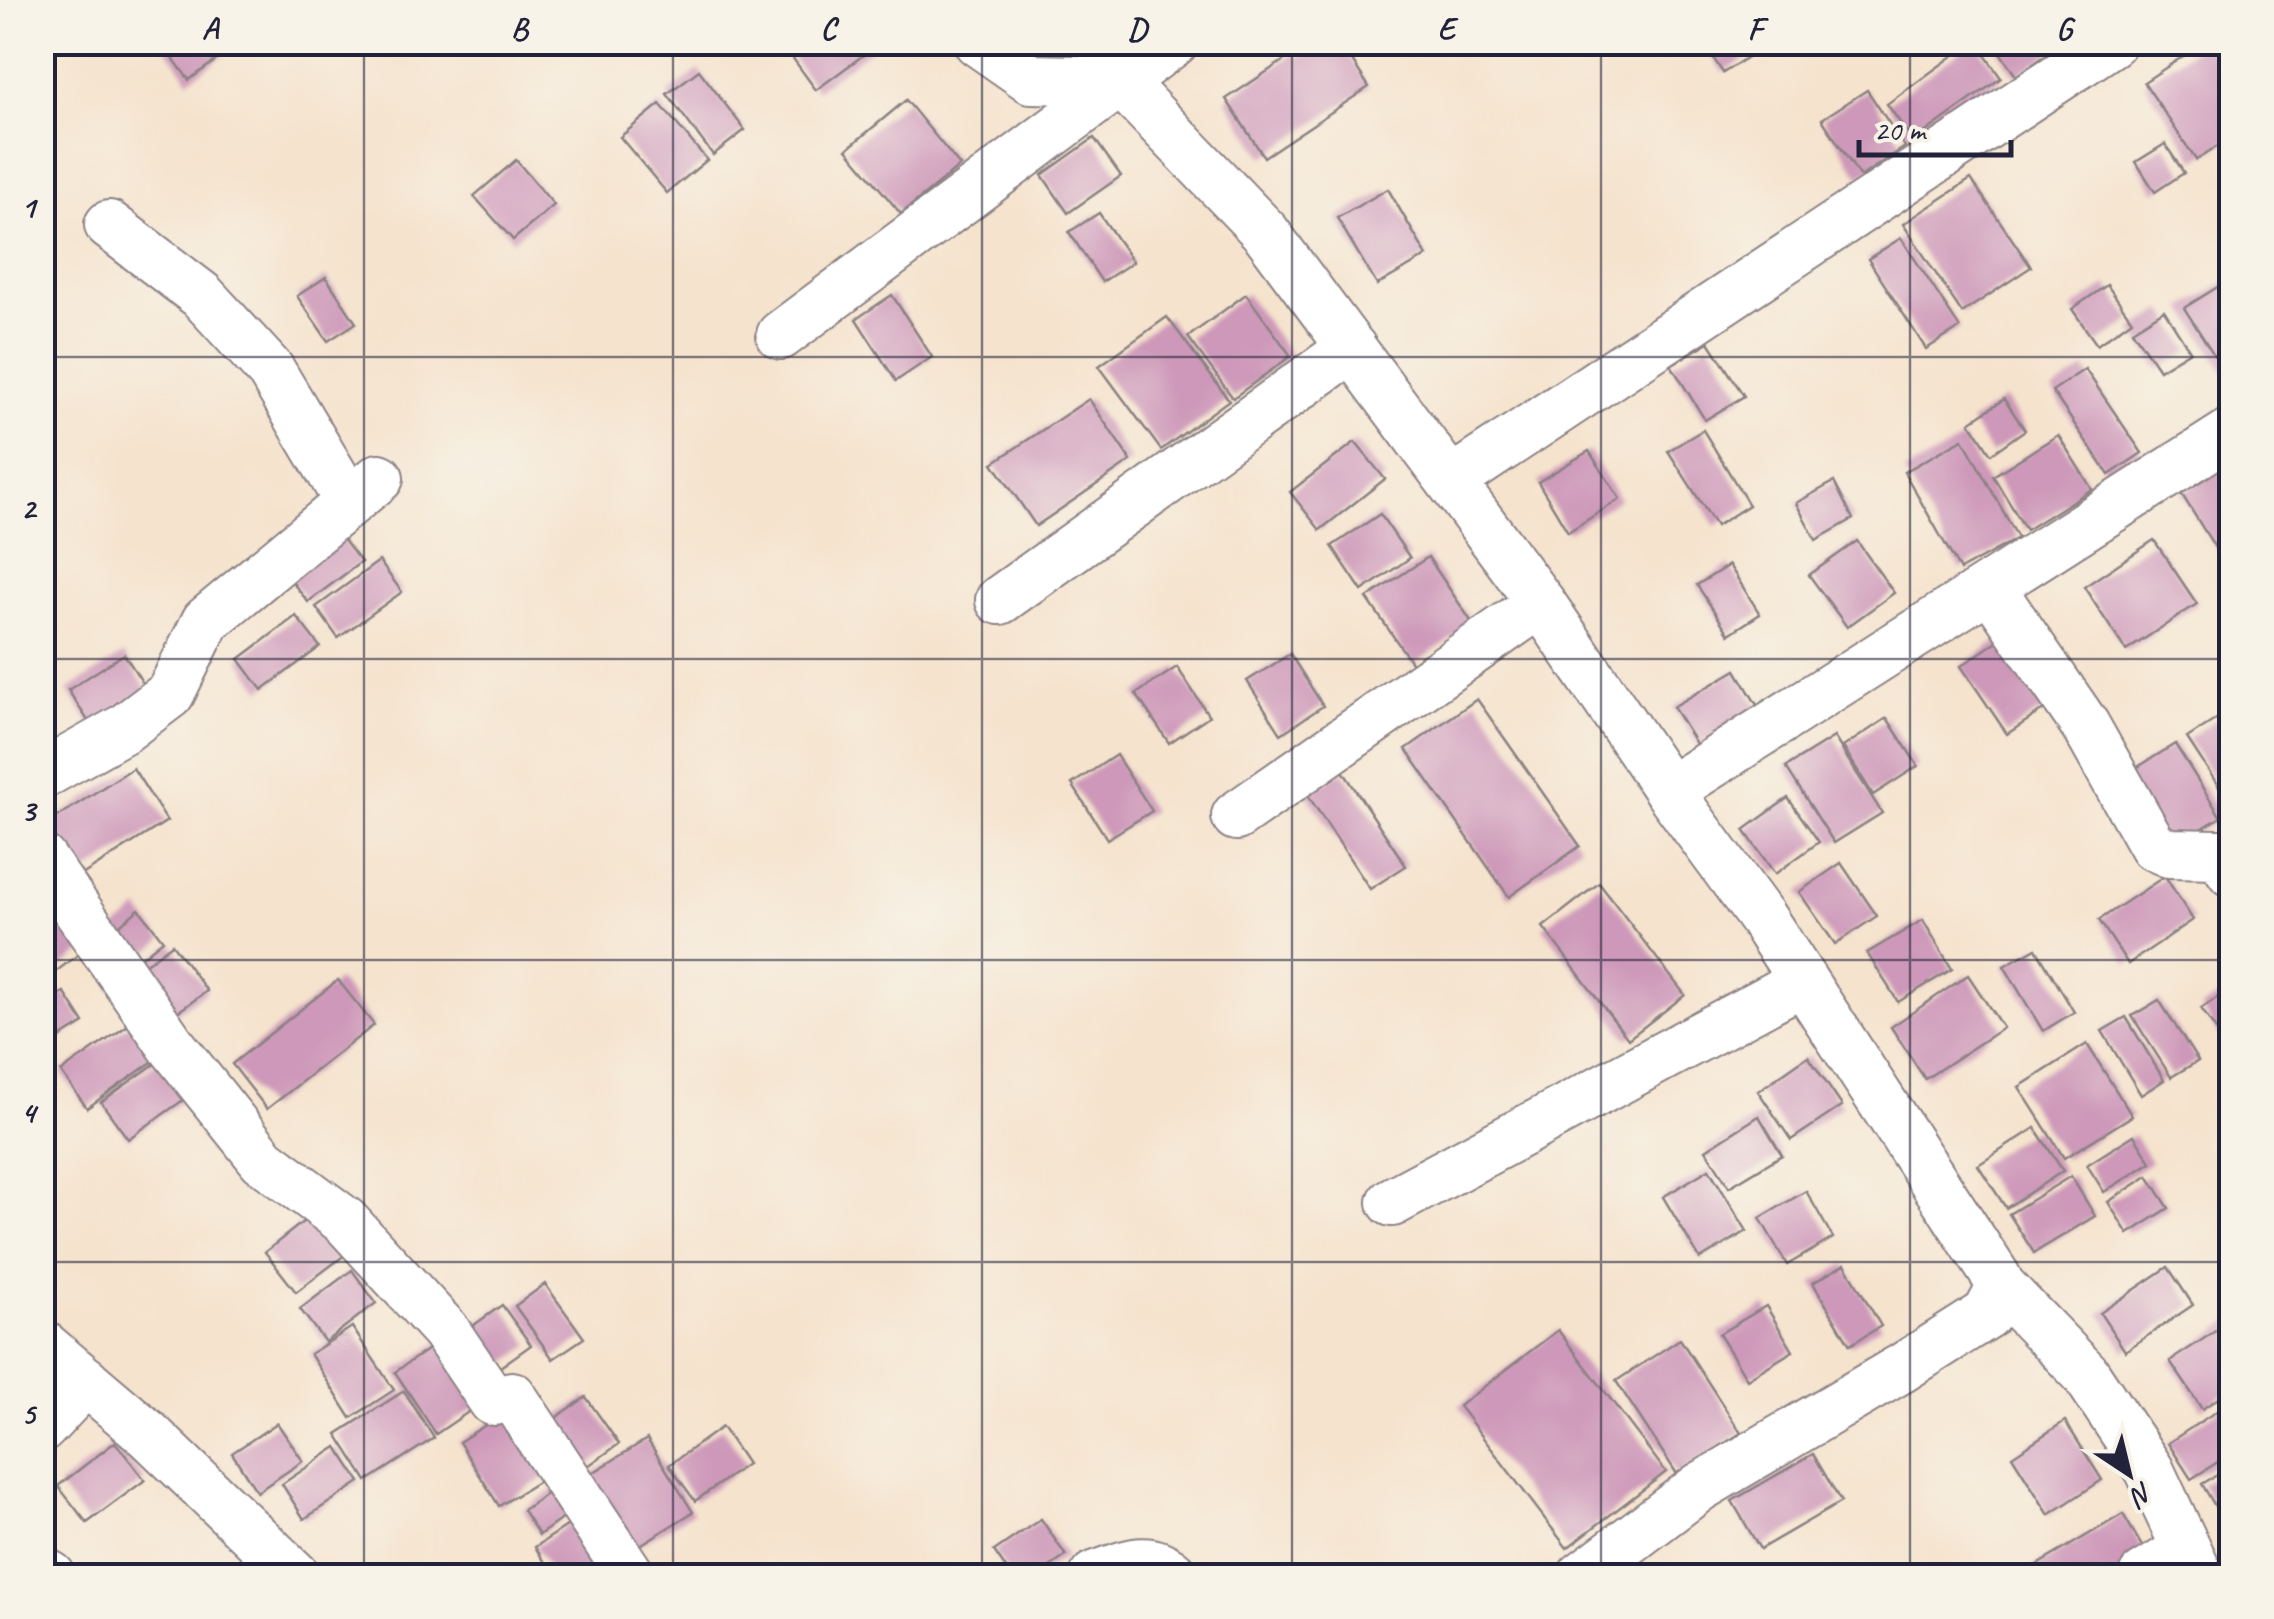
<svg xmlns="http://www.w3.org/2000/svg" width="2274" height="1619" font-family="Caveat,sans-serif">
<rect width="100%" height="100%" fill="#f7f3e8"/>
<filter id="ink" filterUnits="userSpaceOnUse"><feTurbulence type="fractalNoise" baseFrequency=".01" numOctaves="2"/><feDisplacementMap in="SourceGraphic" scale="20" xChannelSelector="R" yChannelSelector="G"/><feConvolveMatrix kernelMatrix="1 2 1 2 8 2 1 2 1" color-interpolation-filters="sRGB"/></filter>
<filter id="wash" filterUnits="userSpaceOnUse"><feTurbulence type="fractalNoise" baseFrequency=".0048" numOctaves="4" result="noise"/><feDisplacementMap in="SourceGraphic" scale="40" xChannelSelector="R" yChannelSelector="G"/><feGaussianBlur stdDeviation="2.25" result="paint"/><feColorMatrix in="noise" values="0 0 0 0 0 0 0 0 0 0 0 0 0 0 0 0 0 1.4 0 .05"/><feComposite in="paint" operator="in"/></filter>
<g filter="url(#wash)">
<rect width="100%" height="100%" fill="#f5e3cd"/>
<g id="blocks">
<g fill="#cd98b9">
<polygon points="171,42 241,42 189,80 165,47"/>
<polygon points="781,42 881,42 816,90"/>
<polygon points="1040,42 1127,42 1086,70 1059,59"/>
<polygon points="1322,42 1340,42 1369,87 1264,157 1226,99 1295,53 1298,58"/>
<polygon points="1703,42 1770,42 1723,73"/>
<polygon points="1972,42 1976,42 2001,78 1913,141 1887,104"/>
<polygon points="1993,42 2050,42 2055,49 2016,76"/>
<polygon points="2205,42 2214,42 2232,70 2232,137 2196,160 2144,82"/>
<polygon points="699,70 745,130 713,155 667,94"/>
<polygon points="1867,90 1905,147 1860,177 1822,119"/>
<polygon points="906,100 960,166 901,214 847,149"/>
<polygon points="660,104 707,160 667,193 620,137"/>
<polygon points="1094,138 1121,176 1068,213 1042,175"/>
<polygon points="2165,144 2184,173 2155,192 2136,162"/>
<polygon points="516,160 554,205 513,240 474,196"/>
<polygon points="1971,179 2031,267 1962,313 1903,224"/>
<polygon points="1388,189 1427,256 1377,285 1337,218"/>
<polygon points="1099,213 1133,262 1102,282 1069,232"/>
<polygon points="1901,238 1960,328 1926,349 1868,259"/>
<polygon points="326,277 356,323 328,341 297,296"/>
<polygon points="2232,278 2232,383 2184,308"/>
<polygon points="2107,285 2132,320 2097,345 2072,309"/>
<polygon points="1246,294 1291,356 1233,398 1188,337"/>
<polygon points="892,295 932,357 896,381 856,319"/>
<polygon points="2164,310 2190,351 2159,370 2132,330"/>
<polygon points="1167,317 1229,400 1161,450 1099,366"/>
<polygon points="1709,342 1744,396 1705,420 1671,365"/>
<polygon points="2085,369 2142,453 2109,475 2052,391"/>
<polygon points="1089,399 1131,461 1036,526 993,463"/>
<polygon points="2004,399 2025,430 1991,454 1970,422"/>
<polygon points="1703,430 1749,505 1716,526 1668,451"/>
<polygon points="2058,435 2092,489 2026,530 1993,476"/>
<polygon points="1963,439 2018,538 1960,570 1904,472"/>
<polygon points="1355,442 1385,479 1320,530 1290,492"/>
<polygon points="1589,451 1620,499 1568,532 1538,482"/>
<polygon points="2232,461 2232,557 2224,562 2181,493"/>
<polygon points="1834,482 1853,519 1816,540 1796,503"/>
<polygon points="1380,514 1410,558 1362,591 1332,546"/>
<polygon points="339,534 361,562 308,602 286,574"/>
<polygon points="2154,540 2197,604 2126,651 2084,587"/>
<polygon points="1857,541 1894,593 1847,627 1809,575"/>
<polygon points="1428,557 1473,624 1413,665 1367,598"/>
<polygon points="379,561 402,592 338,638 316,607"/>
<polygon points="1729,565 1760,614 1729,634 1697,585"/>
<polygon points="296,616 320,647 262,690 239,659"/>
<polygon points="2012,631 2058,700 2007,734 1961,666"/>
<polygon points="124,654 148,691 92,727 68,690"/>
<polygon points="1290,654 1323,706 1281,734 1247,681"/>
<polygon points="1177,667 1209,716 1169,743 1136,694"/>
<polygon points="1736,670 1760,710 1698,747 1673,707"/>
<polygon points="1477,699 1580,846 1509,897 1406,749"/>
<polygon points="2232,709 2232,807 2187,738"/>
<polygon points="1887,718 1918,766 1873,795 1843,747"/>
<polygon points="1834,737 1882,813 1834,843 1786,767"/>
<polygon points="2175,744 2221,817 2167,850 2122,777"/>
<polygon points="1116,755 1152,811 1107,839 1072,784"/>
<polygon points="133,768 167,821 66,885 42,849 42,827"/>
<polygon points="1343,771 1406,866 1370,889 1307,794"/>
<polygon points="1788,798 1819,842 1775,874 1744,830"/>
<polygon points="1841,863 1877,916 1835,944 1799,892"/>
<polygon points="2165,876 2193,920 2128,964 2099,920"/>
<polygon points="1599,883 1685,995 1628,1039 1543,927"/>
<polygon points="42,901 91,945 42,982"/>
<polygon points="139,909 163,940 128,968 104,938"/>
<polygon points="1923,920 1952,969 1898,1002 1867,953"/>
<polygon points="172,944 207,991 161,1024 127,978"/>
<polygon points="2036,948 2074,1012 2043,1031 2004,966"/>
<polygon points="1968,975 2003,1028 1925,1079 1891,1027"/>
<polygon points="338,980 374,1025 267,1109 232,1064"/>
<polygon points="2232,988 2232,1054 2201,1008"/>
<polygon points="64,992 84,1023 42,1049 42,1005"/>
<polygon points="2159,1000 2198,1061 2171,1077 2132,1016"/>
<polygon points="141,1016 166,1052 87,1108 61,1072"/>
<polygon points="2126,1017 2164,1080 2141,1095 2102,1031"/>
<polygon points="2087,1044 2132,1116 2064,1158 2019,1087"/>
<polygon points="170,1053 196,1091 128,1139 101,1102"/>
<polygon points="1808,1056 1842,1106 1791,1140 1758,1091"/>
<polygon points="1759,1116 1782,1155 1729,1187 1706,1150"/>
<polygon points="2035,1128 2063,1171 2006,1208 1978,1165"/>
<polygon points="2134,1135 2151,1162 2104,1192 2087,1165"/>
<polygon points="1709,1169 1747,1231 1700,1259 1663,1197"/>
<polygon points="2071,1176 2095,1216 2034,1253 2009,1214"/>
<polygon points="2148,1176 2169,1208 2128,1234 2108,1202"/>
<polygon points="1806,1191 1833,1238 1787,1265 1760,1218"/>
<polygon points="318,1210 350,1251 296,1292 265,1252"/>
<polygon points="1845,1264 1881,1326 1850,1345 1813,1283"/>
<polygon points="2168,1267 2193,1305 2125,1351 2100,1313"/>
<polygon points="352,1270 376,1303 325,1342 300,1309"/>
<polygon points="545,1284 584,1338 553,1359 515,1306"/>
<polygon points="502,1305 531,1345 482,1380 453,1340"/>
<polygon points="1766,1306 1793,1351 1747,1379 1719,1334"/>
<polygon points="2232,1320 2232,1389 2202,1409 2170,1361"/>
<polygon points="352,1327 394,1390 351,1418 310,1354"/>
<polygon points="1558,1330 1666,1472 1567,1548 1459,1406"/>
<polygon points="447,1336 489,1398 436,1434 395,1372"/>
<polygon points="1680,1339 1741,1433 1677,1474 1616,1381"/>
<polygon points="404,1391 434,1438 367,1481 337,1434"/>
<polygon points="586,1397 619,1444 578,1473 544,1426"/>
<polygon points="2232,1401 2232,1453 2191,1479 2168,1443"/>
<polygon points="511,1409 552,1473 499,1506 459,1442"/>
<polygon points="2065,1421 2102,1480 2049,1515 2012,1456"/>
<polygon points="277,1423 303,1461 257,1492 232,1453"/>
<polygon points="722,1427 747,1464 695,1501 669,1465"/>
<polygon points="647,1439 693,1512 621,1557 575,1484"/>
<polygon points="115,1442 145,1480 87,1523 58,1486"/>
<polygon points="337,1447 360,1482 304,1519 282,1484"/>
<polygon points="1813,1454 1841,1502 1760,1549 1732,1501"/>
<polygon points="2232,1466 2232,1505 2219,1513 2202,1484"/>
<polygon points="567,1480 583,1504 539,1535 523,1510"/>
<polygon points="588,1512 614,1552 576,1576 554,1576 535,1547"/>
<polygon points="2123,1514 2150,1560 2123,1576 2037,1576 2032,1568"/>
<polygon points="1041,1519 1066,1556 1037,1576 1011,1576 994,1551"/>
</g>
</g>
</g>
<g filter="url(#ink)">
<use href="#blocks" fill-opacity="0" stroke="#8c8284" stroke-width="2.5"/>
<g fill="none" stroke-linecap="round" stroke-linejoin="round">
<defs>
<g id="minor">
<polyline points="978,42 1031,79 1120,81 1266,233 1541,603 1669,791 1762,918 1997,1278 1999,1292 1987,1314 1902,1368 1700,1487 1582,1576"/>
<polyline points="109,225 201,295 271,371 349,502"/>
<polyline points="781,335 1174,42"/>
<polyline points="1451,481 2112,42"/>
<polyline points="1990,587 2085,725 2153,846 2169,853 2219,854 2232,873"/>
<polyline points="1000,600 1352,348"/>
<polyline points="42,775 125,728 170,694 206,621 379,478"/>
<polyline points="1669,791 2232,432"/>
<polyline points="1236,816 1541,603"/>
<polyline points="42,859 172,1046 263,1160 345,1221 445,1330 493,1401 512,1396 631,1576"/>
<polyline points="1392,1202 1803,981"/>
<polyline points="1999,1284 2085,1373 2149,1469 2199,1576"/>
<polyline points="42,1344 149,1435 296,1576"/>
<polyline points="42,1428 86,1381"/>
<polyline points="42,1571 51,1576"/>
<path d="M1094,1576C1125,1566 1148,1551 1175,1576"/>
<polyline points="2143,1576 2186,1549"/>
</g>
</defs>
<use href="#minor" stroke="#8c8284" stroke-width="52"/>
<use href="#minor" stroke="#fff" stroke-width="48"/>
</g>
</g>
<path fill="none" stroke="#22223b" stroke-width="2.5" stroke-opacity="0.55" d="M364,42V1576M673,42V1576M982,42V1576M1292,42V1576M1601,42V1576M1910,42V1576M42,357H2232M42,659H2232M42,960H2232M42,1262H2232"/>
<rect width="2274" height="1619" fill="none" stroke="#f7f3e8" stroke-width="110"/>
<g transform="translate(2129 1474) rotate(145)" stroke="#f7f3e8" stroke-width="8" paint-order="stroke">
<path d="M0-8L18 38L0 25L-18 38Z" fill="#22223b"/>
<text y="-15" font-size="28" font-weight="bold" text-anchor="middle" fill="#22223b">N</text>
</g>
<path d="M1859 140v15h152v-15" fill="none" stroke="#22223b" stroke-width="5"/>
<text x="1874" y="140" font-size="30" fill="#22223b" stroke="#f7f3e8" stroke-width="8" paint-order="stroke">20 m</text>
<rect x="55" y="55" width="2164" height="1509" fill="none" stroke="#22223b" stroke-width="4"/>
<g font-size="32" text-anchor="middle" font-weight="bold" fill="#22223b">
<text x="210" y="39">A</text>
<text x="519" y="39">B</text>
<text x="828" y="39">C</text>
<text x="1137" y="39">D</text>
<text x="1446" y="39">E</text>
<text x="1755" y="39">F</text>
<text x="2064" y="39">G</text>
<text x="28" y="217">1</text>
<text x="28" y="519">2</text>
<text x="28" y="821">3</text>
<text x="28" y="1123">4</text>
<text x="28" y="1424">5</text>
</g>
</svg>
